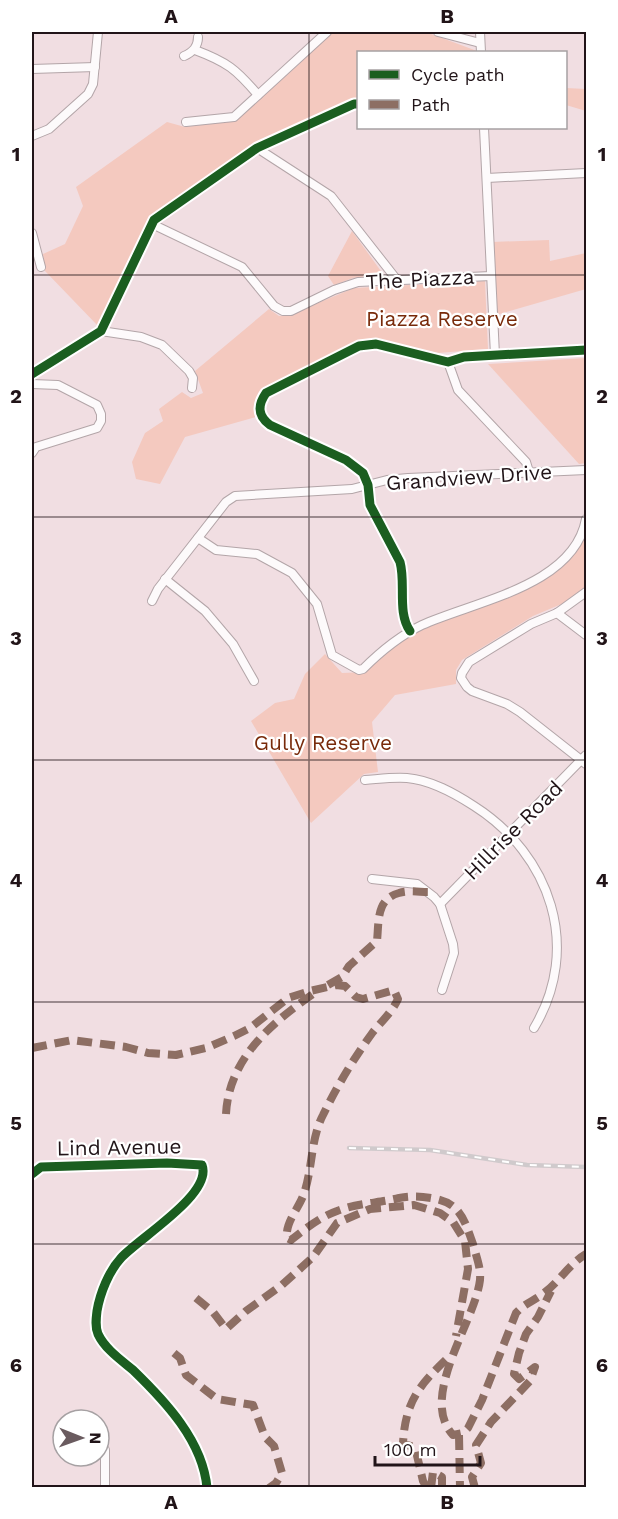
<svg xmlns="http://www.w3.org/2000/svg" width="618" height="1519" font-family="'Work Sans',sans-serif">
<rect width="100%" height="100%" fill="#f1dee2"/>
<g fill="#f4c9bf">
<polygon points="332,32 426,32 477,51 477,52 358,52 358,100 353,100 253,147 150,219 98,326 45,271 43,254 65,244 83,206 76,187 167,122 185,127 235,121 297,66"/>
<polygon points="566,88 586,89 586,111 566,105"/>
<polygon points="352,231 383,274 353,278 334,285 328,276"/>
<polygon points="549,240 550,261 586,253 586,289 496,315 492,242"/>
<polygon points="485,281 488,349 438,353 382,341 359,341 262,391 256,403 256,417 185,437 160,484 136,479 132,462 145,433 163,421 159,409 182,392 191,398 203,393 195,371 269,309 279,316 289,315 354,288"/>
<polygon points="586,358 586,463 579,464 488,364"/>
<polygon points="584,538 586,538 586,588 564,603 533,616 462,660 456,670 456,684 395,695 372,722 378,772 364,774 311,823 251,721 275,703 294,699 305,674 325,654 342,673 365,672 377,658 424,627 538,583 567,560"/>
</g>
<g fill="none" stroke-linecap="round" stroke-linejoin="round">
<defs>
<g id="street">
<polyline points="438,32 480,43"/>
<polyline points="480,32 481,52"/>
<path d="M195,50C227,62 236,69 258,95"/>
<path d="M184,56C193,52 198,47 198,37"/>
<polyline points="32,69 95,67"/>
<polyline points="186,122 234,117 327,32"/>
<polyline points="484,128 495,355"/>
<polyline points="32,136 49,129 88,94 93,84 98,32"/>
<polyline points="257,148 331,196 397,280"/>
<polyline points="487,178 586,173"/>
<polyline points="152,224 242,267 274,306 283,311 291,311 334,290 358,282 491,276"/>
<polyline points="32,233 41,267"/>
<polyline points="101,331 141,337 162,345 189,371 193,378 192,388"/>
<polyline points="448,362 458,390 526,462 529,472"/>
<polyline points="32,374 101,331 154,220 257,148 354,104 358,104"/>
<polyline points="32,384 58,385 97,405 101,414 101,421 97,428 36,447 32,453"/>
<path d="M198,538L216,550L257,554L292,573L317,604L332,655L359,670L363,669C381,651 399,636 422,625C475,601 574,586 586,519"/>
<polyline points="165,579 205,611 233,644 254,681"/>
<polyline points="586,592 557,613 531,624 469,662 462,673 461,678 467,687 472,691 507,704 520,712 586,764"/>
<polyline points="152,601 158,589 226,502 235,496 352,489 387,480 408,478 586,470"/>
<polyline points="557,613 586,635"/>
<path d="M410,631C397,612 406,584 400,562L370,505L368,485L363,473L346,460L270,425C258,416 257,406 266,393L359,346L376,344L448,362L464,357L586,350"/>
<path d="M365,780C379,779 393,777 407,778C431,780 454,793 474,806C551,855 582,948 534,1028"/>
<polyline points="372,879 417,884 434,897 440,904 453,944 454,953 442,990"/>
<polyline points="440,904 586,755"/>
<path d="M32,1174L41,1167L167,1163L202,1165C213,1194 139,1238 121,1258C109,1271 100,1293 97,1311C96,1319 95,1327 98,1334C105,1349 121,1360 133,1370C165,1401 203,1441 207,1488"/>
<polyline points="105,1450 105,1488"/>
</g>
</defs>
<use href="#street" stroke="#b3a5a8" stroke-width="10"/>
<use href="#street" stroke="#fdfafb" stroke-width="8"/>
<defs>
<polyline id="rail" points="349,1148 430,1150 527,1165 586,1167"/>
</defs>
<use href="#rail" stroke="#d0cacc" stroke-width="4.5"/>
<use href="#rail" stroke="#fff" stroke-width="2" stroke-dasharray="7" stroke-linecap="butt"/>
<g stroke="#8d6e63" stroke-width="8" stroke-dasharray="15 8" stroke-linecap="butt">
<path d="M328,985L342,977L349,966L377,941C379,922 376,899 399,893C408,890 419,892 428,892"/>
<path d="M32,1048L72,1040L126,1047L148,1053L176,1055L206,1048L234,1036L250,1028L288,998L310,991L336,985L345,986L356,997L363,999L394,990L398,999C392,1012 382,1021 373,1032C354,1058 337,1086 323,1115C310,1140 313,1170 303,1196C298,1209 285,1223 287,1238L291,1240C305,1229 320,1217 337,1211C357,1203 379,1203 399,1198C411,1196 419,1196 431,1198C460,1202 464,1219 473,1244C476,1256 481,1267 480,1280C475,1322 418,1397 453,1435L463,1433L468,1428L482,1400L516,1313C525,1303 534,1301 544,1293C560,1281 569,1264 586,1254"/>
<path d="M226,1114C229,1059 270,1024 313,994"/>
<polyline points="196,1298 213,1312 226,1329 246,1311 282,1285 313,1257 337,1223 370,1209 414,1205 440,1213 453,1222 465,1241 468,1269 456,1336"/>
<polyline points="174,1353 180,1358 186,1375 217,1399 253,1405 265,1437 274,1446 282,1473 276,1483 269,1488"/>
<polyline points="459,1435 460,1488"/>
<path d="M427,1488L423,1481L415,1447L403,1444C405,1401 420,1384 451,1355"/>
<polyline points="431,1488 433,1472 442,1477 442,1488"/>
<polyline points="475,1488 472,1477 481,1463 476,1445 491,1422 530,1381 535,1367 519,1379 514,1374 519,1353 526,1334 538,1317 551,1291"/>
</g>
<defs>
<g id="cycleway">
<polyline points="32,374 101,331 154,220 257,148 354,104 358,104"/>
<path d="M410,631C397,612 406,584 400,562L370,505L368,485L363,473L346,460L270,425C258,416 257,406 266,393L359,346L376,344L448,362L464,357L586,350"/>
<path d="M32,1174L41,1167L167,1163L202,1165C213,1194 139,1238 121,1258C109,1271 100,1293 97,1311C96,1319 95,1327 98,1334C105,1349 121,1360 133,1370C165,1401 203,1441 207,1488"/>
</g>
</defs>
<use href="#cycleway" stroke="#fff" stroke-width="13"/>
<use href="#cycleway" stroke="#1b5e20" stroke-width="9"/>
</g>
<path fill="none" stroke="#211418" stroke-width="1.5" stroke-opacity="0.55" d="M309,32V1488M32,275H586M32,517H586M32,760H586M32,1002H586M32,1244H586"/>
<g text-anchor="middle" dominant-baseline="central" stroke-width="4.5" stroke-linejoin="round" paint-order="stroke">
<g font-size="21" fill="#211418" stroke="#fff">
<text transform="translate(420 279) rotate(-3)">The Piazza</text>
<text transform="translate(469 477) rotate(-4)">Grandview Drive</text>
<text transform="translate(513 830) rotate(-45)">Hillrise Road</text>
<text transform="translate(119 1147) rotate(-1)">Lind Avenue</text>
</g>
<g font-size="21" fill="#782a0a" stroke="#fff">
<text x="442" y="318">Piazza Reserve</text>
<text x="323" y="742">Gully Reserve</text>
</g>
</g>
<rect width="618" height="1519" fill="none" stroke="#ffffff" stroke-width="66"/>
<rect x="357" y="51" width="210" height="78" fill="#ffffff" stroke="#a6a1a3" stroke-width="1.5"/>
<rect x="369" y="70" width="30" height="9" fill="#1b5e20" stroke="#a6a1a3" stroke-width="1.5"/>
<text x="411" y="81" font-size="18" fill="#211418">Cycle path</text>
<rect x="369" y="100" width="30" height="9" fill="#8d6e63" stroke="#a6a1a3" stroke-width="1.5"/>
<text x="411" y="111" font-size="18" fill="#211418">Path</text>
<g transform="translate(81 1438) rotate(91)"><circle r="28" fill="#ffffff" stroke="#a6a1a3" stroke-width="1.5"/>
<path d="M0-4.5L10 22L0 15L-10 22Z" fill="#6a5b5f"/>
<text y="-9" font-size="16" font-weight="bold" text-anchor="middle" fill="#211418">N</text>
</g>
<path d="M375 1456v9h105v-9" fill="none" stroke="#211418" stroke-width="3"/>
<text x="384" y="1456" font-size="18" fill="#211418" stroke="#ffffff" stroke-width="4.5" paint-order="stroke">100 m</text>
<rect x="33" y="33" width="552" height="1453" fill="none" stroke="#211418" stroke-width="2"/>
<g font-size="20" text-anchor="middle" font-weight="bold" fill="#211418">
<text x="171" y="23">A</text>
<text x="447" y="23">B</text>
<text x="16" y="161">1</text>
<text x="602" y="161">1</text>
<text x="16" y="403">2</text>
<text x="602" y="403">2</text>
<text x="16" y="645">3</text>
<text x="602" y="645">3</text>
<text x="16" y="887">4</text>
<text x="602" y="887">4</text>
<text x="16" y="1130">5</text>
<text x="602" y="1130">5</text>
<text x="16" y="1372">6</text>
<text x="602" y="1372">6</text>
<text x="171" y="1509">A</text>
<text x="447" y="1509">B</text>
</g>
</svg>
